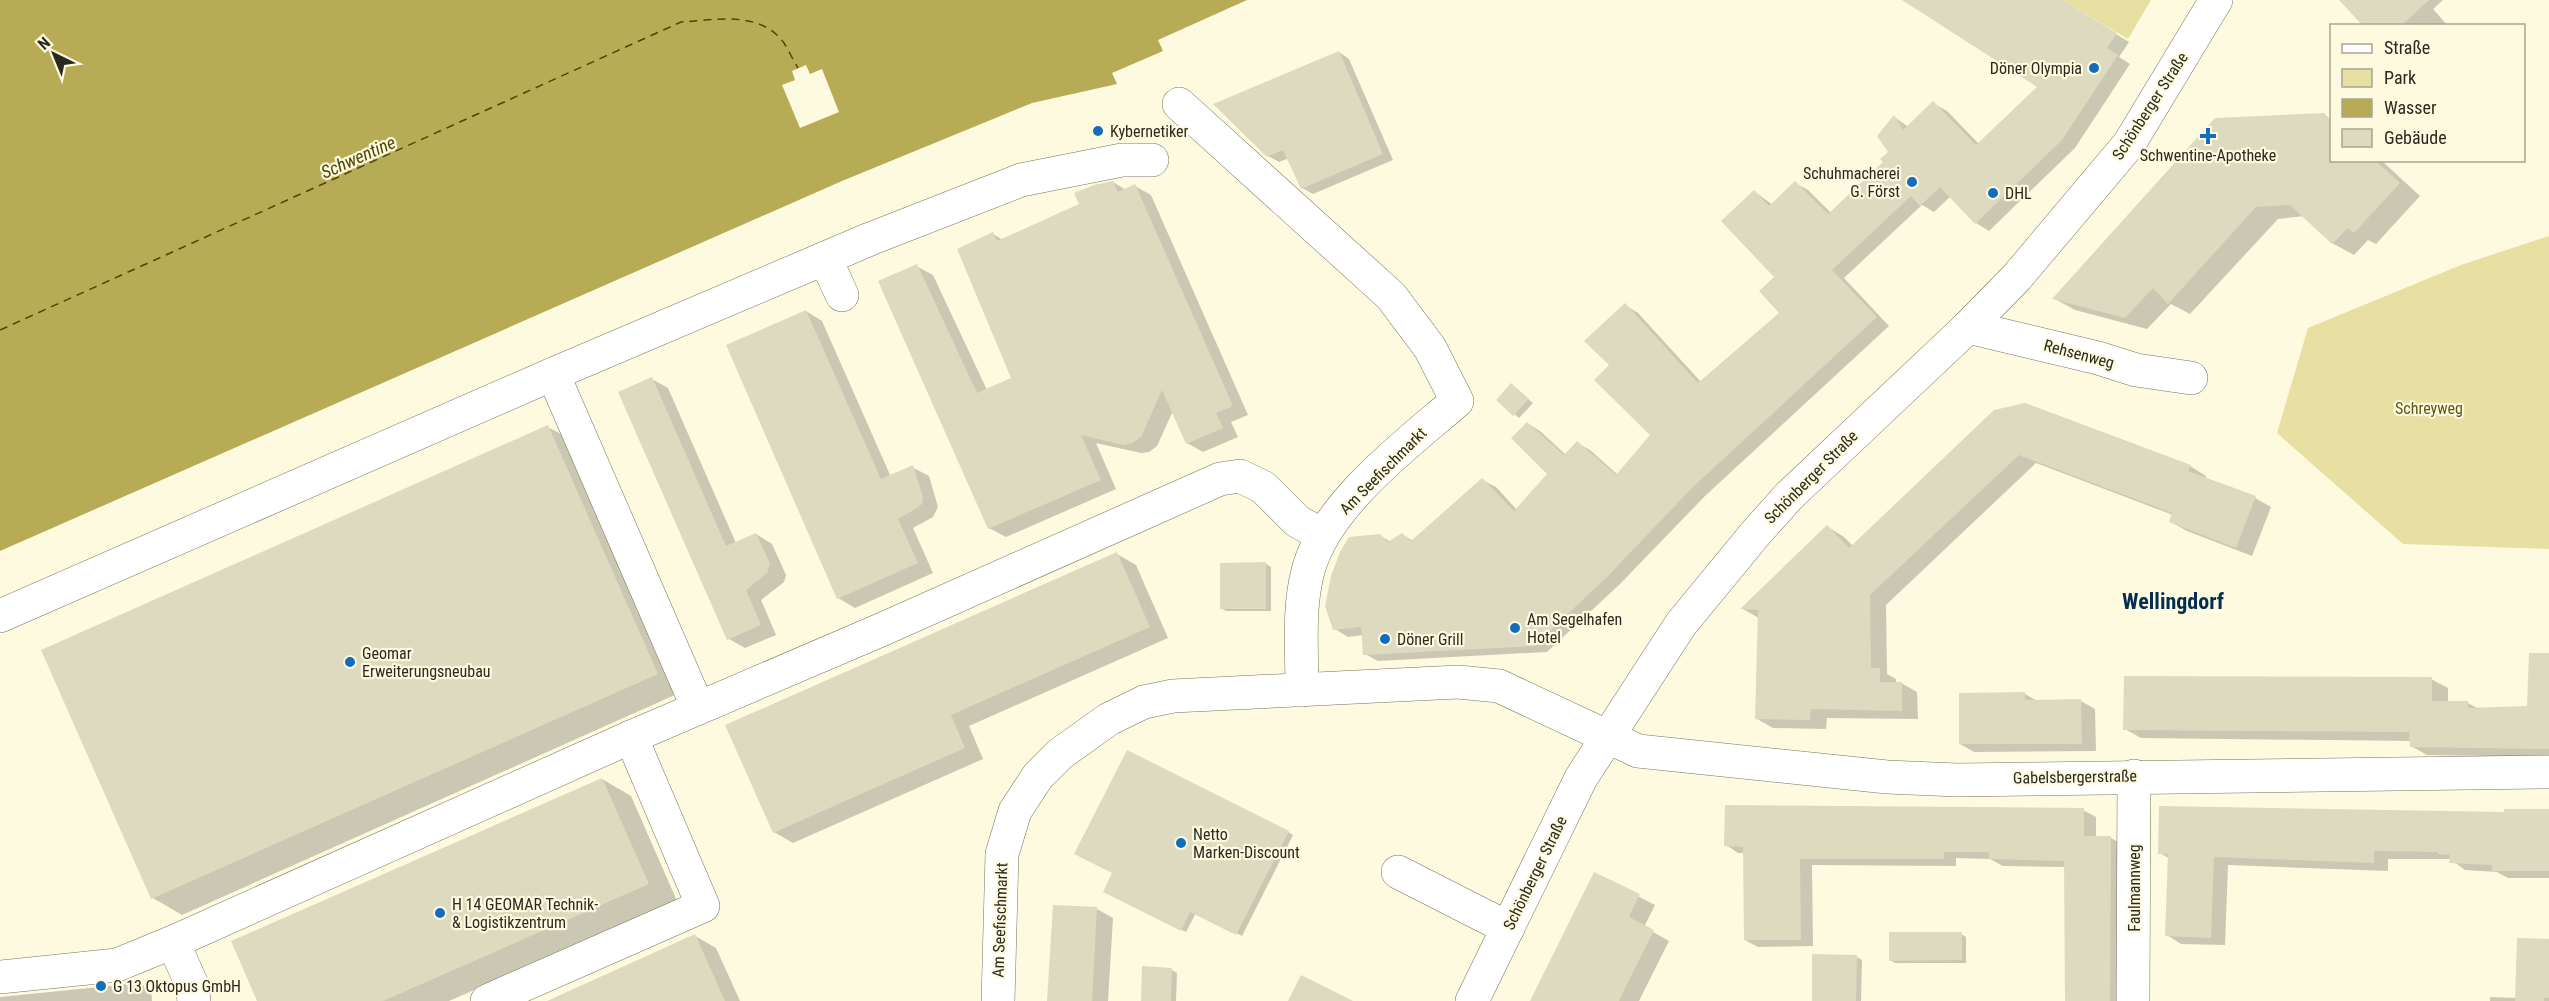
<svg xmlns="http://www.w3.org/2000/svg" width="2549" height="1001" font-family="'Roboto Condensed',sans-serif">
<rect width="100%" height="100%" fill="#fdfadf"/>
<g fill="#e8dfa3">
<polygon points="2062,0 2151,0 2128,39"/>
<polygon points="2549,236 2549,549 2403,544 2277,433 2308,328 2461,265"/>
</g>
<polygon fill="#b8ab56" points="0,0 1247,0 1158,40 1163,51 1112,73 1117,84 1032,103 842,181 0,551"/>
<polygon fill="#fdfadf" points="806,65 810,74 822,69 839,112 800,128 782,85 795,80 792,71"/>
<g fill="#0003">
<polygon points="1904,0 2060,0 2129,42 2119,57 2130,64 2075,148 1989,231 1976,223 1951,196 1934,212 1922,205 1844,278 1889,326 1705,496 1620,584 1547,652 1378,661 1365,654 1363,635 1348,637 1335,629 1379,535 1391,542 1402,534 1413,541 1482,480 1496,487 1517,510 1549,474 1527,423 1540,431 1566,455 1577,443 1590,450 1618,475 1652,435 1611,365 1625,305 1638,313 1701,382 1781,313 1776,277 1755,192 1773,205 1795,183 1808,190 1831,213 1885,162 1890,153 1894,117 1909,127 1933,103 1947,111 1979,144 2040,87"/>
<polygon points="2341,0 2443,0 2433,9 2448,26 2365,26"/>
<polygon points="1339,52 1349,59 1393,160 1313,194 1302,188 1289,158 1279,162 1268,156"/>
<polygon points="2323,115 2332,120 2332,160 2381,160 2420,196 2376,244 2368,240 2354,255 2332,243 2305,216 2278,219 2190,314 2171,304 2147,329 2075,310 2055,299"/>
<polygon points="1113,182 1126,190 1135,186 1151,195 1248,415 1231,422 1238,437 1203,452 1187,443 1173,411 1157,446 1149,452 1141,453 1096,443 1116,489 1006,537 989,528 916,266 933,275 987,390 1012,379 993,234 1003,240 1081,205"/>
<polygon points="806,311 822,321 891,477 912,467 929,476 938,507 933,517 913,528 933,573 855,608 838,598"/>
<polygon points="652,379 668,388 736,543 756,534 772,544 786,575 784,582 761,600 776,635 745,648 729,639"/>
<polygon points="1512,385 1533,403 1519,418 1498,400"/>
<polygon points="1995,411 2190,466 2206,476 2205,479 2255,498 2271,507 2252,556 2187,531 2171,522 2173,515 2036,463 1886,605 1887,674 1896,679 1896,683 1901,683 1917,692 1918,719 1827,718 1826,729 1773,728 1757,719 1759,618 1743,609 1828,527 1844,537 1853,546"/>
<polygon points="548,427 577,443 686,690 182,915 153,898"/>
<polygon points="1117,554 1136,565 1168,638 969,726 983,759 793,843 774,832"/>
<polygon points="1266,564 1271,567 1271,611 1226,611 1221,608"/>
<polygon points="2431,679 2448,688 2448,703 2468,703 2479,709 2529,708 2549,687 2549,757 2427,755 2411,746 2411,741 2141,738 2125,729"/>
<polygon points="2025,694 2039,702 2081,701 2095,709 2096,751 1974,752 1960,744"/>
<polygon points="602,779 631,796 677,901 449,1001 259,1001"/>
<polygon points="2083,810 2096,817 2096,838 2111,838 2123,845 2123,1001 2066,1001 2065,867 2003,866 1990,859 1956,858 1956,866 1812,865 1813,946 1758,947 1745,940 1745,853 1738,853 1726,845"/>
<polygon points="2549,810 2549,878 2508,878 2497,872 2465,870 2450,859 2388,859 2388,871 2228,865 2225,945 2181,944 2167,935 2170,859 2160,853"/>
<polygon points="1288,832 1293,835 1242,936 1196,913 1186,932 1105,891"/>
<polygon points="1595,874 1655,905 1644,927 1669,941 1639,1001 1537,1001"/>
<polygon points="1054,906 1097,909 1113,918 1108,1001 1049,1001"/>
<polygon points="1961,934 1966,937 1966,963 1895,963 1890,960"/>
<polygon points="695,936 716,948 740,1001 551,1001"/>
<polygon points="2549,940 2549,1001 2490,1001 2490,997 2517,998"/>
<polygon points="1857,957 1862,960 1861,1001 1813,1001"/>
<polygon points="1172,970 1177,973 1176,1001 1142,1001"/>
<polygon points="135,981 151,990 152,1001 0,1001 0,997 119,985"/>
</g>
<g fill="none" stroke-linecap="round" stroke-linejoin="round">
<path stroke="#4e4500" stroke-width="1.5" stroke-dasharray="8 6" stroke-linecap="butt" d="M0,330L681,22C716,20 760,10 784,43C789,51 793,60 798,68"/>
</g>
<g fill="#dedac0">
<polygon points="1902,0 2062,0 2117,33 2107,48 2118,55 2062,140 1975,224 1940,187 1920,206 1911,196 1832,270 1877,317 1692,488 1607,577 1534,646 1363,655 1361,627 1333,630 1325,606 1331,576 1340,552 1349,537 1380,534 1388,542 1402,533 1411,541 1482,478 1514,511 1547,474 1511,438 1527,422 1564,455 1577,441 1616,475 1650,435 1594,380 1609,365 1584,341 1625,303 1698,383 1779,313 1759,291 1774,277 1721,221 1754,190 1769,206 1795,181 1828,214 1883,162 1880,159 1888,152 1877,136 1894,115 1903,130 1933,101 1976,145 2037,87"/>
<polygon points="2339,0 2429,0 2401,26 2363,26"/>
<polygon points="1339,51 1383,154 1301,189 1283,150 1267,157 1213,104"/>
<polygon points="2324,113 2331,121 2331,160 2375,160 2400,183 2354,233 2348,228 2332,244 2290,205 2256,207 2168,304 2153,288 2125,318 2052,299 2215,118"/>
<polygon points="1113,181 1118,192 1135,184 1233,406 1216,413 1223,428 1186,444 1162,390 1141,437 1132,443 1123,445 1081,435 1101,480 988,529 878,281 917,264 977,393 1011,378 957,249 993,232 997,241 1079,204 1074,193 1094,185"/>
<polygon points="806,310 881,479 913,465 923,497 922,504 917,508 898,519 918,563 837,599 726,345"/>
<polygon points="652,377 726,546 756,533 770,564 767,573 746,590 761,625 727,640 618,392"/>
<polygon points="1511,383 1529,399 1513,416 1496,400"/>
<polygon points="2025,403 2191,465 2188,471 2256,496 2236,548 2169,522 2172,513 2019,455 1870,595 1871,668 1880,668 1880,682 1902,682 1902,711 1811,709 1810,720 1755,719 1758,610 1740,609 1827,525 1849,548 1994,410"/>
<polygon points="548,425 658,674 151,899 41,650"/>
<polygon points="1117,552 1150,627 951,715 965,748 773,833 725,725"/>
<polygon points="1266,562 1266,609 1220,609 1220,563"/>
<polygon points="2529,653 2549,653 2549,749 2410,747 2409,732 2123,730 2124,676 2432,677 2432,701 2468,701 2468,708 2527,706"/>
<polygon points="2025,692 2025,700 2081,699 2082,744 1959,744 1959,693"/>
<polygon points="1127,750 1289,831 1236,935 1190,912 1181,931 1103,892 1112,873 1074,854"/>
<polygon points="602,778 649,884 383,1001 257,1001 231,941"/>
<polygon points="1725,805 2084,808 2084,836 2111,836 2110,1001 2065,1001 2064,861 1989,859 1989,852 1944,852 1944,859 1800,859 1801,940 1744,940 1743,847 1724,846"/>
<polygon points="2159,806 2504,812 2504,809 2549,809 2549,871 2492,871 2492,865 2449,863 2450,855 2438,854 2438,852 2374,851 2374,863 2214,857 2211,938 2165,936 2168,854 2158,854"/>
<polygon points="1594,872 1640,894 1629,917 1654,930 1619,1001 1530,1001"/>
<polygon points="1053,905 1097,907 1092,1001 1047,1001"/>
<polygon points="1889,932 1962,932 1962,960 1889,961"/>
<polygon points="695,934 725,1001 547,1001"/>
<polygon points="2517,938 2549,939 2549,998 2544,998 2544,1001 2515,1001"/>
<polygon points="1812,954 1857,955 1856,1001 1812,1001"/>
<polygon points="1142,966 1172,968 1171,1001 1141,1001"/>
<polygon points="1301,975 1353,1001 1288,1001"/>
</g>
<g fill="none" stroke-linecap="round" stroke-linejoin="round">
<defs>
<g id="minor">
<path d="M1179,104L1391,296L1430,348L1457,401C1407,444 1325,505 1308,571C1298,608 1302,651 1302,690"/>
<polyline points="825,258 842,295"/>
<polyline points="1968,327 2098,358 2136,370 2191,378"/>
<polyline points="553,374 698,708"/>
<polyline points="0,616 553,374 870,239 1021,180 1122,160 1152,160"/>
<polyline points="1398,872 1508,928"/>
<polyline points="173,942 192,985 194,1001"/>
<polyline points="0,977 117,965 173,942 631,737 883,629 1220,479 1240,476 1263,487 1297,521 1322,535"/>
<polyline points="487,1001 703,906 631,737"/>
<polyline points="998,1001 1002,854 1015,811 1038,776 1060,754 1109,719 1144,702 1173,696 1458,682 1499,686 1638,751 1887,777 1957,780 2549,772"/>
<polyline points="1472,1001 1581,778 1681,624 1755,534 1789,496 1968,327 2017,277 2129,144 2216,0"/>
<polyline points="2133,1001 2134,776"/>
</g>
</defs>
<use href="#minor" stroke="#77745c" stroke-width="34"/>
<use href="#minor" stroke="#fff" stroke-width="33"/>
</g>
<g fill="#136dba" stroke="#fdfadf" stroke-width="2">
<circle cx="2094" cy="68" r="6"/>
<circle cx="1098" cy="131" r="6"/>
<path d="M2205 127h6v6h6v6h-6v6h-6v-6h-6v-6h6z"/>
<circle cx="1912" cy="182" r="6"/>
<circle cx="1993" cy="193" r="6"/>
<circle cx="1515" cy="628" r="6"/>
<circle cx="1385" cy="639" r="6"/>
<circle cx="350" cy="662" r="6"/>
<circle cx="1181" cy="843" r="6"/>
<circle cx="440" cy="913" r="6"/>
<circle cx="101" cy="986" r="6"/>
</g>
<g text-anchor="middle" dominant-baseline="central" stroke-width="4.5" stroke-linejoin="round" paint-order="stroke">
<g font-size="16" fill="#2a291f" stroke="#fdfadf" text-anchor="start">
<text x="2082" y="68" text-anchor="end">Döner Olympia</text>
<text x="1110" y="131">Kybernetiker</text>
<text x="2208" y="155" text-anchor="middle">Schwentine-Apotheke</text>
<text x="1900" y="173" text-anchor="end">Schuhmacherei<tspan x="1900" dy="18">G. Först</tspan></text>
<text x="2005" y="193">DHL</text>
<text x="1527" y="619">Am Segelhafen<tspan x="1527" dy="18">Hotel</tspan></text>
<text x="1397" y="639">Döner Grill</text>
<text x="362" y="653">Geomar<tspan x="362" dy="18">Erweiterungsneubau</tspan></text>
<text x="1193" y="834">Netto<tspan x="1193" dy="18">Marken-Discount</tspan></text>
<text x="452" y="904">H 14 GEOMAR Technik-<tspan x="452" dy="18">&amp; Logistikzentrum</tspan></text>
<text x="113" y="986">G 13 Oktopus GmbH</text>
</g>
<g font-size="16" fill="#2a291f" stroke="#fdfadf">
<text transform="translate(2150 106) rotate(-57)">Schönberger Straße</text>
<text transform="translate(2079 354) rotate(15)">Rehsenweg</text>
<text transform="translate(1383 471) rotate(-45)">Am Seefischmarkt</text>
<text transform="translate(1811 477) rotate(-45)">Schönberger Straße</text>
<text transform="translate(2075 777) rotate(-1)">Gabelsbergerstraße</text>
<text transform="translate(1535 873) rotate(-64)">Schönberger Straße</text>
<text transform="translate(2134 888) rotate(-90)">Faulmannweg</text>
<text transform="translate(1000 920) rotate(-88)">Am Seefischmarkt</text>
</g>
<g font-size="16" fill="#5e5414" stroke="#fdfadf">
<text x="2429" y="408">Schreyweg</text>
</g>
<g font-size="18" font-style="italic" fill="#4e4500" stroke="#fdfadf">
<text transform="translate(358 157) rotate(-24)">Schwentine</text>
</g>
<g font-size="22" font-weight="bold" fill="#052e53" stroke="#fdfadf">
<text x="2173" y="601">Wellingdorf</text>
</g>
</g>
<rect x="2330" y="24" width="195" height="138" fill="#fdfadf" stroke="#a9a692" stroke-width="1.5"/>
<rect x="2342" y="44" width="30" height="9" fill="#ffffff" stroke="#a9a692" stroke-width="1.5"/>
<text x="2384" y="54" font-size="18" fill="#2a291f">Straße</text>
<rect x="2342" y="69" width="30" height="18" fill="#e8dfa3" stroke="#a9a692" stroke-width="1.5"/>
<text x="2384" y="84" font-size="18" fill="#2a291f">Park</text>
<rect x="2342" y="99" width="30" height="18" fill="#b8ab56" stroke="#a9a692" stroke-width="1.5"/>
<text x="2384" y="114" font-size="18" fill="#2a291f">Wasser</text>
<rect x="2342" y="129" width="30" height="18" fill="#dedac0" stroke="#a9a692" stroke-width="1.5"/>
<text x="2384" y="144" font-size="18" fill="#2a291f">Gebäude</text>
<g transform="translate(54 54) rotate(317)" stroke="#fdfadf" stroke-width="4.5" paint-order="stroke">
<path d="M0-4.5L10 22L0 15L-10 22Z" fill="#2a291f"/>
<text y="-9" font-size="16" font-weight="bold" text-anchor="middle" fill="#2a291f">N</text>
</g>
</svg>
